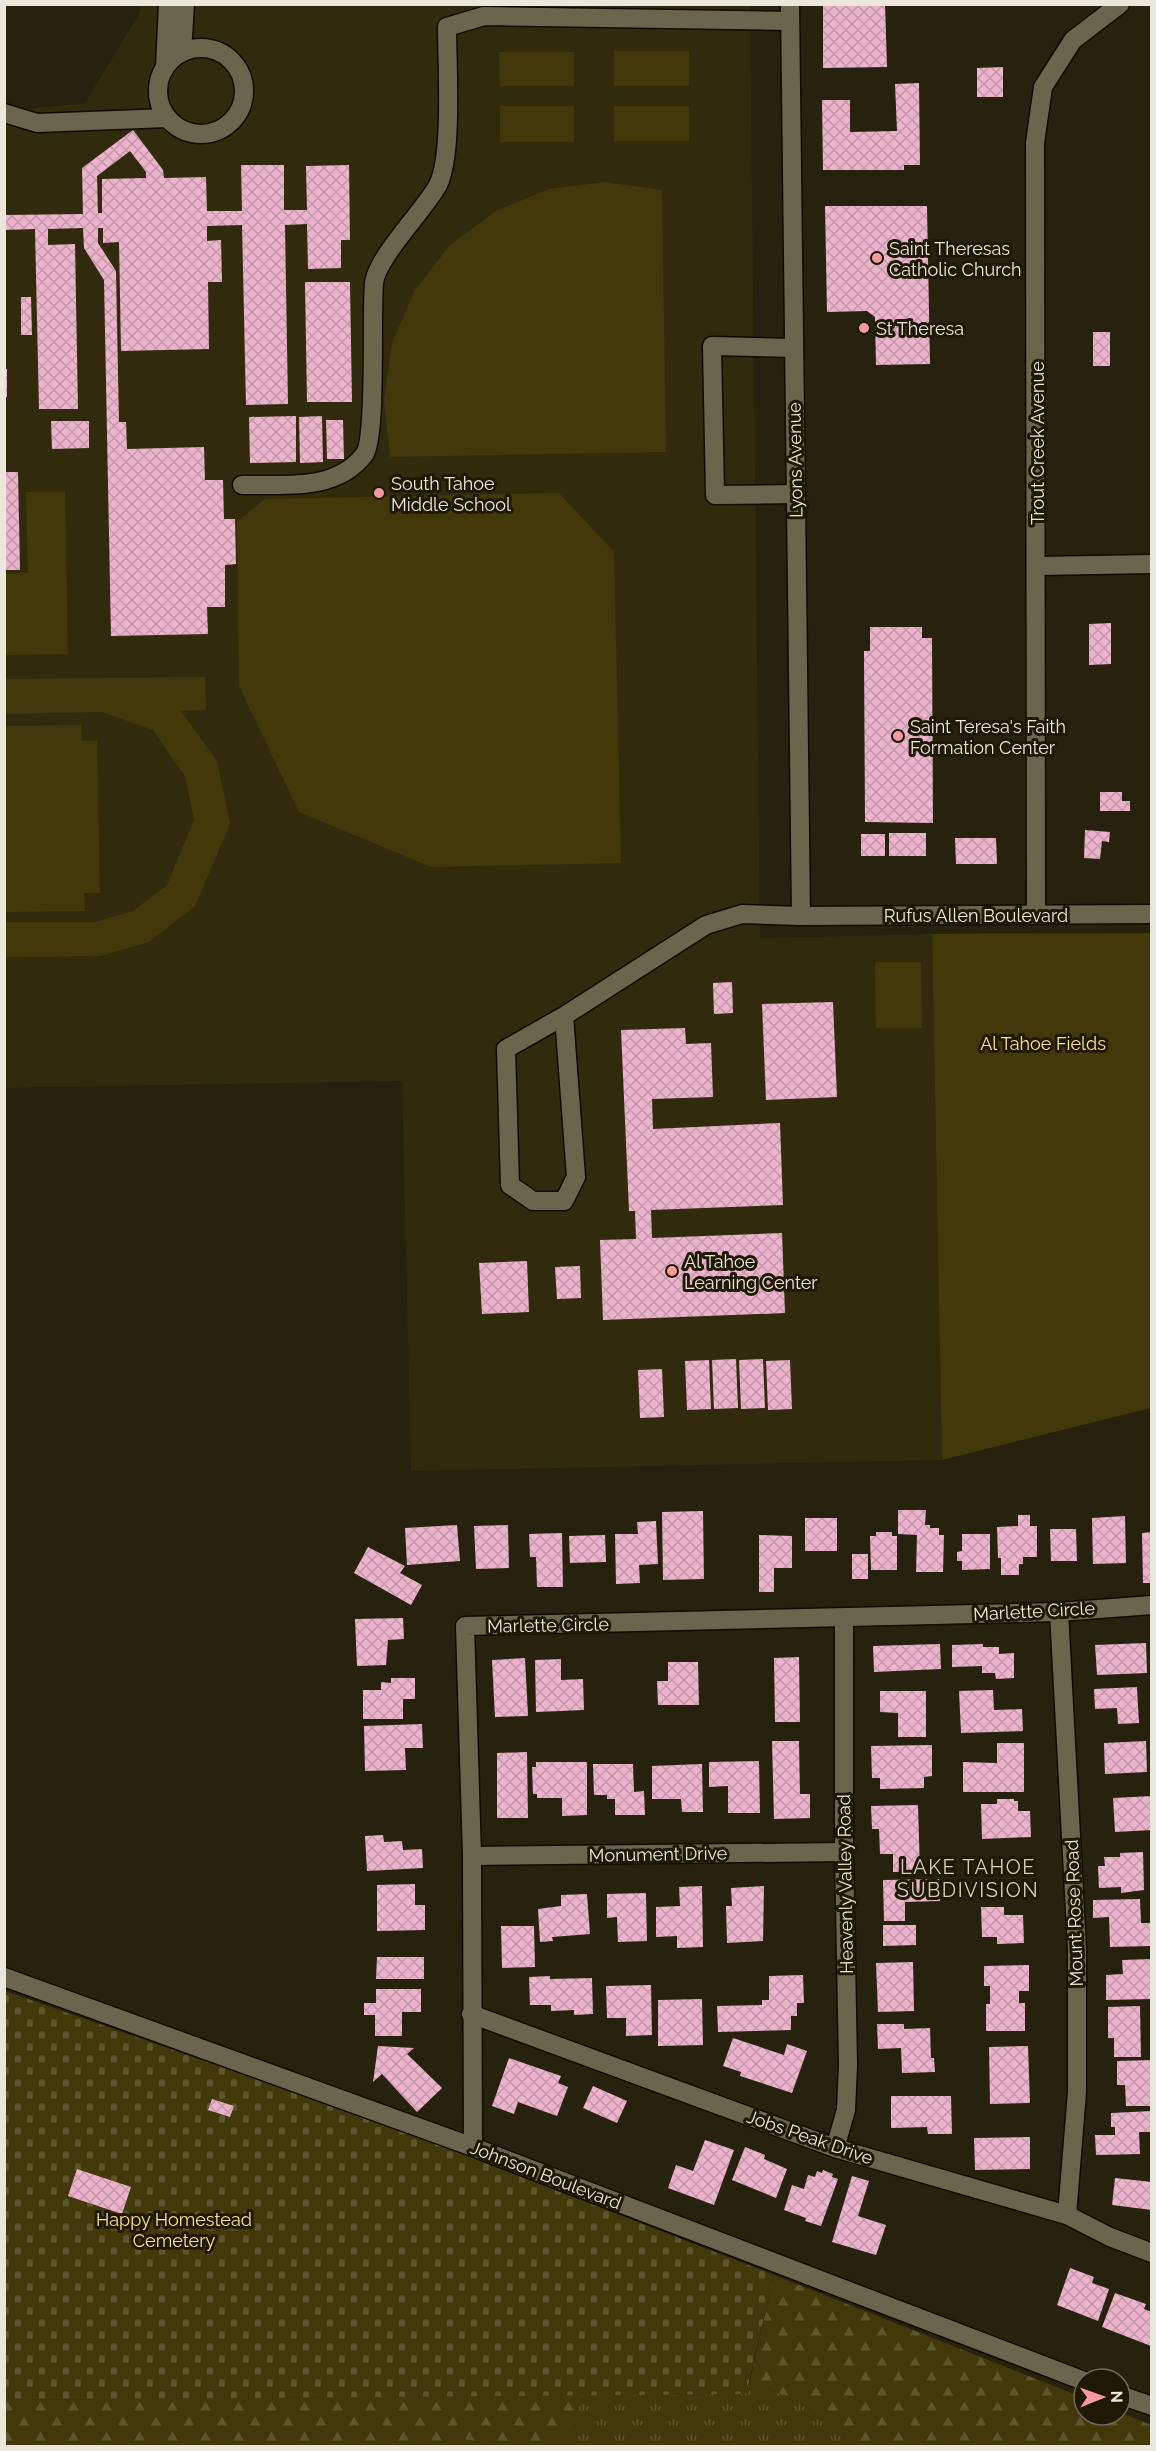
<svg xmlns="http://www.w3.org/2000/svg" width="1156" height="2451" font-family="Raleway,sans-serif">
<defs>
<pattern id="grass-tufts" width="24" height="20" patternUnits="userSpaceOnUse" patternTransform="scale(1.5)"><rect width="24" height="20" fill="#43380a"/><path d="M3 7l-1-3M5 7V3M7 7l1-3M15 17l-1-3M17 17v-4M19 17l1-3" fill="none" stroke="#5e552d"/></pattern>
<pattern id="forest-firs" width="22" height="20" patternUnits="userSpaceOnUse" patternTransform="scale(1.5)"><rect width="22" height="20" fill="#43380a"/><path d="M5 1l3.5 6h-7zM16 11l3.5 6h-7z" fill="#5e552d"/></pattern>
<pattern id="cemetery-stones" width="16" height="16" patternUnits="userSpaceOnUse" patternTransform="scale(1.5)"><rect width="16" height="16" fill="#43380a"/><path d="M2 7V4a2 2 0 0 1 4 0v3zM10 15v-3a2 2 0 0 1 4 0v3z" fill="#5e552d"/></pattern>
<pattern id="building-cross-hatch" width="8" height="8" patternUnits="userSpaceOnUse" patternTransform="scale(1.5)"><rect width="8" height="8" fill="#edb3cd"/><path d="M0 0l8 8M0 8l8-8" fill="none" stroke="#c398aa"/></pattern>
</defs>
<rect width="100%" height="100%" fill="#27220d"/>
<polygon fill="#322a0d" points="734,4 750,6 760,938 932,934 942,1460 411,1471 402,1081 5,1088 4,111 85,103 139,14 141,5"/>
<g fill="url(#grass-tufts)">
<polygon points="750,2380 802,2404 852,2446 544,2446 562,2438 584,2395 746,2394"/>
<polygon points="455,2437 496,2446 432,2446"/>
</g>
<g fill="url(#forest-firs)">
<polygon points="774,2275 1084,2398 1084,2415 1120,2415 1120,2412 1151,2425 1151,2446 852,2446 802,2404 750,2380"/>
<polygon points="584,2395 562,2439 544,2446 496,2446 455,2437 432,2446 5,2446 4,2400"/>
</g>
<polygon fill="url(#cemetery-stones)" points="5,1991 377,2121 774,2275 746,2394 5,2400"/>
<g fill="#43380a">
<rect x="614" y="51" width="75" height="35"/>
<polygon points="499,52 574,52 574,86 500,86"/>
<rect x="500" y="106" width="74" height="36"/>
<rect x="614" y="106" width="75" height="35"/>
<polygon points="605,182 662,190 666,452 390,457 384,400 392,343 415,290 450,245 496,211 549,189"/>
<polygon points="26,492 65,492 68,654 5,655 5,574 28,573"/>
<polygon points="559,493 614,552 621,863 431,867 299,812 239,686 237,522 265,499"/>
<polygon points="205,677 206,710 181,711 217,761 230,824 195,906 149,942 100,956 5,957 5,922 95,922 133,911 167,885 194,820 185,776 153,730 102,712 5,714 5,679"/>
<polygon points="81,725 82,741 97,741 100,893 84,893 85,911 5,912 5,726"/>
<polygon points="1152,933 1151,1408 942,1460 932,934"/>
<polygon points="875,962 921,962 922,1028 876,1028"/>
</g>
<g fill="url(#building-cross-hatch)" fill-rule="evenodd">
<polygon points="823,4 885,4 887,67 823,68"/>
<polygon points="1003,67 1003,97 977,97 977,68"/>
<polygon points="919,83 920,165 904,165 904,170 823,170 822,100 850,100 850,132 897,131 895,84"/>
<path d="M133,130L163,170L164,178L206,177L207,211H242L241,165H284V210H307L306,166L349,165L350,240H341V268L308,269L307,224L285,225L288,404L246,405L242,225L207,226V241L221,240L222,282H208L209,349L121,351L119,242L103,243V228H98V243L116,271L119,422H126L127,449L204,447L205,480H223L224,519H235L236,564L225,565V607H207L208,634L111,636L104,280L84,248L83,228L48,229V245L75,244L78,409H39L35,229L4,230V215L83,214L82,168ZM130,151L146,172V178L102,179V213H98L97,176Z"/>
<polygon points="825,206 927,206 930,364 876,365 875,317 867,311 827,312"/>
<polygon points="305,282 350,282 352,402 307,402"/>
<polygon points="21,297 31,297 32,335 21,335"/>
<rect x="1093" y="332" width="17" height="34"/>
<rect x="4" y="369" width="3" height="28"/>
<polygon points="296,416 296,462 250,463 249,417"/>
<polygon points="322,416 323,462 300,463 299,417"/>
<polygon points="326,420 343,420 344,459 327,459"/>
<polygon points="51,421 89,421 89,448 52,449"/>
<polygon points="4,472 18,472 20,570 4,570"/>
<polygon points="1111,623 1111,664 1089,665 1089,624"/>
<polygon points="870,627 922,627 922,638 932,638 933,823 865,822 864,651 870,651"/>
<polygon points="1100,792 1122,792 1122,801 1130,801 1130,811 1100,811"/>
<polygon points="1085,830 1110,832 1109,842 1102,841 1100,859 1084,858"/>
<rect x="889" y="833" width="37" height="23"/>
<rect x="861" y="834" width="24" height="22"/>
<polygon points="955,838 996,838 997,864 956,864"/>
<polygon points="732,982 733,1013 714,1014 713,983"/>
<polygon points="833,1002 837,1097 766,1100 762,1004"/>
<polygon points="685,1028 686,1044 711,1043 713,1097 652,1099 653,1129 780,1123 783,1205 651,1210 652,1238 782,1233 785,1313 603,1320 600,1240 636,1239 635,1211 629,1211 621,1030"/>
<polygon points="527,1261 529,1312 482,1314 479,1263"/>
<polygon points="580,1266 581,1298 557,1299 555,1267"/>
<polygon points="736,1359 738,1408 714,1409 712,1360"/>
<polygon points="763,1359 765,1408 741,1409 739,1360"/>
<polygon points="709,1360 711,1409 687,1410 685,1361"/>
<polygon points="790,1360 792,1409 768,1410 766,1361"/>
<polygon points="662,1369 664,1417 640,1418 638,1370"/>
<polygon points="898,1510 926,1510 925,1525 930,1525 930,1528 939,1528 939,1535 944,1535 943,1572 916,1572 917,1535 898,1534"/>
<polygon points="703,1511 704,1579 663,1580 662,1512"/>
<polygon points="1018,1515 1030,1515 1030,1526 1037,1526 1037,1557 1023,1557 1023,1564 1019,1564 1019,1575 1001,1575 1001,1558 998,1558 997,1527 1018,1526"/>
<polygon points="1125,1516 1126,1563 1093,1564 1092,1518"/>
<rect x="805" y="1518" width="32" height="33"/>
<polygon points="656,1521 658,1564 639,1565 640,1583 616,1584 615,1534 638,1534 637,1522"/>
<polygon points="457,1525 460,1561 407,1565 405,1528"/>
<polygon points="508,1525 509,1568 476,1569 474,1526"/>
<polygon points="1050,1529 1076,1529 1077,1561 1051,1561"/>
<polygon points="876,1532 892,1532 892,1536 897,1536 897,1570 871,1570 870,1536 876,1536"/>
<polygon points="1152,1532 1152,1583 1143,1583 1142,1533"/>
<polygon points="562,1533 563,1587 537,1587 536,1557 530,1557 529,1534"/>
<polygon points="962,1534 990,1534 990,1569 962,1570 962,1561 957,1561 957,1552 962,1551"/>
<polygon points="605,1535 606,1562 570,1563 569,1536"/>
<polygon points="759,1535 792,1536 792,1568 774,1568 774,1592 759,1592"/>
<polygon points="368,1547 405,1566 400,1573 422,1585 411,1605 354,1573"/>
<rect x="852" y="1554" width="16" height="25"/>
<polygon points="403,1618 404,1639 388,1640 386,1665 357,1666 355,1619"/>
<polygon points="1146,1643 1147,1673 1097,1675 1095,1645"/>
<polygon points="940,1644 941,1669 874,1672 873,1646"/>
<polygon points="983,1644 983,1647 999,1647 999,1654 1014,1653 1014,1678 996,1679 995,1673 982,1673 982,1666 952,1667 952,1645"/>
<polygon points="799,1657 800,1722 775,1722 774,1658"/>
<polygon points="525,1658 528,1716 495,1717 492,1660"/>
<polygon points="561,1659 561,1680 583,1679 584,1710 536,1712 535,1660"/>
<polygon points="668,1662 698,1662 699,1705 658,1705 657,1681 668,1681"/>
<polygon points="391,1678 415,1678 415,1699 403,1699 403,1719 363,1719 363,1690 381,1690 381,1682 391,1683"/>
<polygon points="1137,1687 1139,1723 1118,1724 1117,1708 1095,1709 1094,1689"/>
<polygon points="993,1690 994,1710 1022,1709 1023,1731 961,1733 959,1691"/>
<polygon points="880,1691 926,1691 926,1737 898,1737 898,1713 880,1712"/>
<polygon points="422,1724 423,1748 405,1748 406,1770 365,1771 364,1726"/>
<polygon points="772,1741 799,1741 800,1794 810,1794 810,1818 774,1819"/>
<polygon points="1146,1741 1147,1772 1105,1774 1104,1743"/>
<polygon points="997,1743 1024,1743 1024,1792 963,1792 963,1762 997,1763"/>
<polygon points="932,1745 932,1776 924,1777 924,1788 880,1789 880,1778 872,1778 871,1746"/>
<polygon points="527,1752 528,1818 497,1818 497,1753"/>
<polygon points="759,1761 760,1813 728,1813 728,1786 709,1787 709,1762"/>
<polygon points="536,1762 587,1762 587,1815 562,1816 562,1798 537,1798 537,1794 533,1794 532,1767 536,1767"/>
<polygon points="593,1764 633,1764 634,1792 644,1791 645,1815 615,1815 615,1799 607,1799 607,1795 594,1795"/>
<polygon points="702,1764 703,1812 682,1812 681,1799 652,1799 652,1766"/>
<polygon points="1152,1796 1152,1830 1115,1832 1113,1798"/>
<polygon points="997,1799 1014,1799 1014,1801 1018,1801 1018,1811 1030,1811 1031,1837 982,1839 981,1804 997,1804"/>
<polygon points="918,1805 920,1871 893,1872 893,1854 880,1854 879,1829 872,1829 871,1806"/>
<polygon points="383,1835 384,1842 402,1841 403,1850 422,1849 423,1868 367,1871 365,1836"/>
<polygon points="1143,1852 1144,1890 1121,1893 1121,1887 1099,1888 1098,1866 1105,1866 1104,1857 1120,1857 1120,1853"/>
<polygon points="939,1879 940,1901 905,1902 905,1921 884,1921 883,1880"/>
<polygon points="415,1884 415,1905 425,1905 425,1930 377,1931 377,1885"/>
<polygon points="702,1886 703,1947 677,1948 677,1936 656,1937 656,1907 680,1906 679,1887"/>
<polygon points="764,1886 763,1941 727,1943 726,1906 732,1906 731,1888"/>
<polygon points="646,1893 647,1941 618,1942 617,1917 607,1918 607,1894"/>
<polygon points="587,1894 590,1934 552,1937 553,1941 540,1942 538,1909 561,1906 561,1895"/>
<polygon points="1140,1899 1141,1923 1152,1923 1152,1946 1110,1947 1109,1917 1093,1918 1093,1900"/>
<polygon points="981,1907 1004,1907 1004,1915 1023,1915 1024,1943 997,1944 997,1937 982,1937"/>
<polygon points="883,1925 916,1925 916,1945 883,1946"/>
<polygon points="501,1926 534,1926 535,1967 502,1968"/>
<polygon points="377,1957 424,1957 424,1979 376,1979"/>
<polygon points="1152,1959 1152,1999 1106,2000 1106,1975 1123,1974 1122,1960"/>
<polygon points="913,1962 914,2011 878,2012 876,1963"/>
<polygon points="1029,1965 1029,1991 1019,1991 1019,2003 1025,2003 1025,2031 986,2031 986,2004 990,2004 990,1986 984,1986 984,1966"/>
<polygon points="803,1975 804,2003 797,2003 797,2016 791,2016 791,2030 718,2032 717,2006 762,2005 762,2000 769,2000 769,1976"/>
<polygon points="550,1976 550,1979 592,1978 593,2014 574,2015 574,2010 551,2011 551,2005 530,2005 529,1977"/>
<polygon points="651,1985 652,2035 626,2036 626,2018 607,2018 606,1986"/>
<polygon points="376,1989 421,1989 421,2012 402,2012 402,2036 375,2036 375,2015 364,2015 364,2003 376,2003"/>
<polygon points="702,1999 703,2045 658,2046 658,2000"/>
<polygon points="1140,2006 1141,2057 1114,2057 1114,2038 1108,2038 1108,2007"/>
<polygon points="877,2024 904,2024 904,2029 930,2028 931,2058 934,2058 935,2072 902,2073 901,2048 878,2049"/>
<polygon points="733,2038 784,2055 787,2044 807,2051 792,2093 740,2076 741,2072 723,2066"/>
<polygon points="378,2046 414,2048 407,2054 442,2088 417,2112 382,2074 373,2082"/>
<polygon points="1028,2046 1030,2103 990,2104 989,2047"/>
<polygon points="509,2058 561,2076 558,2083 568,2087 557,2116 518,2102 514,2114 492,2106"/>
<polygon points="1152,2060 1152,2106 1126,2106 1125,2085 1117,2085 1117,2061"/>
<polygon points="593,2086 627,2101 617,2123 583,2108"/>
<polygon points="891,2096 951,2096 952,2134 928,2134 927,2127 891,2128"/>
<polygon points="212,2099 234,2106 230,2117 208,2110"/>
<polygon points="1152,2111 1152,2132 1139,2132 1140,2154 1096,2155 1095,2135 1115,2135 1115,2127 1111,2127 1111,2113"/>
<polygon points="1030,2137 1030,2169 975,2170 974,2138"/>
<polygon points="705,2140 734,2150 714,2205 668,2188 676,2165 693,2171"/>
<polygon points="745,2147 765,2155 764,2159 787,2169 776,2198 732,2180"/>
<polygon points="77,2169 131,2187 122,2214 68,2196"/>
<polygon points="823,2170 833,2174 832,2177 838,2179 821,2226 805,2221 806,2218 784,2210 792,2185 804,2189 808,2175 815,2177 817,2171 822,2173"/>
<polygon points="852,2176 869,2181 858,2216 886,2225 876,2255 832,2242"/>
<polygon points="1115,2178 1152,2182 1152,2210 1112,2205"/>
<polygon points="1070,2268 1094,2277 1092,2283 1109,2289 1098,2321 1057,2305"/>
<polygon points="1115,2293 1146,2304 1144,2309 1152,2312 1151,2346 1102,2327"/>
</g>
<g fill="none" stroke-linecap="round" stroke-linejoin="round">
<defs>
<g id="minor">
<polyline points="790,4 801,916"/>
<circle cx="201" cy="91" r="43"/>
<polyline points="182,52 185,4"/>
<polyline points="165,67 168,4"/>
<polyline points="4,113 37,123 167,118"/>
<polyline points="794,348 712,346 715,495 796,494"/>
<path d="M242,485C284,484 335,492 364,455C377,439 371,313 374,283C377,257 423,212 438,185C453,156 447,63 447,27L484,16L790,21"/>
<polyline points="1037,566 1152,564"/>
<polyline points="1036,914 1035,143 1043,87 1073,40 1120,4"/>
<polyline points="564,1016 576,1177 564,1201 533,1201 510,1185 506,1049 564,1016 706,925 742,914 801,916 1152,914"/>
<polyline points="1059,1612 1077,1949 1077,2092 1067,2215"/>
<polyline points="472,1856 844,1852"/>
<polyline points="4,1977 473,2147 1084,2381"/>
<polyline points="471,2014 835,2148 1067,2215 1110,2237 1152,2253"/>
<polyline points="473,2147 472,1856 465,1626 1059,1612 1152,1605"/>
<polyline points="835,2148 846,2110 848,2065 844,1852 844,1618"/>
<polyline points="1120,2395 1152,2406"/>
</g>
</defs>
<use href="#minor" stroke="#100b00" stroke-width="21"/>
<use href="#minor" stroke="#6c654e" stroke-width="18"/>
</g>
<g fill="#f49aa0" stroke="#1e1804" stroke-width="2">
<circle cx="877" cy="258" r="6"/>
<circle cx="864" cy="328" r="6"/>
<circle cx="379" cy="493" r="6"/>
<circle cx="898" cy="736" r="6"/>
<circle cx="672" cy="1271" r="6"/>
</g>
<g text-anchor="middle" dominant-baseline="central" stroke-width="6" stroke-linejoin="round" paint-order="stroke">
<g font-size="18" fill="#ebe7da" stroke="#1e1804" text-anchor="start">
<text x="889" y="248">Saint Theresas<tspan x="889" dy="21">Catholic Church</tspan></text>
<text x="876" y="328">St Theresa</text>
<text x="391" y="483">South Tahoe<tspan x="391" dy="21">Middle School</tspan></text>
<text x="910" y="726">Saint Teresa's Faith<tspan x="910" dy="21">Formation Center</tspan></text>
<text x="684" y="1261">Al Tahoe<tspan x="684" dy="21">Learning Center</tspan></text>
</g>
<g font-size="18" fill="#ebe7da" stroke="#1e1804">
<text transform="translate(1037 443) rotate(-90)">Trout Creek Avenue</text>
<text transform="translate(795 460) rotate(-91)">Lyons Avenue</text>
<text x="976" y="915">Rufus Allen Boulevard</text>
<text transform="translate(1034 1611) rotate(-3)">Marlette Circle</text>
<text transform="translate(548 1625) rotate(-1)">Marlette Circle</text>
<text transform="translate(658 1854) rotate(-1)">Monument Drive</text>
<text transform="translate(845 1884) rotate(-91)">Heavenly Valley Road</text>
<text transform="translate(1074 1913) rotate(-92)">Mount Rose Road</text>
<text transform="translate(810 2137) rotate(19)">Jobs Peak Drive</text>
<text transform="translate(546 2175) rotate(21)">Johnson Boulevard</text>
</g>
<g font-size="18" fill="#f9e28f" stroke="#1e1804">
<text x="1043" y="1043">Al Tahoe Fields</text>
<text x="174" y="2219">Happy Homestead<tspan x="174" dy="21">Cemetery</tspan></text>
</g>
<g font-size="20" letter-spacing="1.5" fill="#d5ceb4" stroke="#1e1804">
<text x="968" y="1867">LAKE TAHOE<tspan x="968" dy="23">SUBDIVISION</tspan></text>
</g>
</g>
<rect width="1156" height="2451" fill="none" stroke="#ebe7da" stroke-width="12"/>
<g transform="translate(1102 2397) rotate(89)"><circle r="28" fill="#1e1804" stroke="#706b5a" stroke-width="1.5"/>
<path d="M0-4.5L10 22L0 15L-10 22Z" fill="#f49aa0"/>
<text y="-9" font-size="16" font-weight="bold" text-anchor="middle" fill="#ebe7da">N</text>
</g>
</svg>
